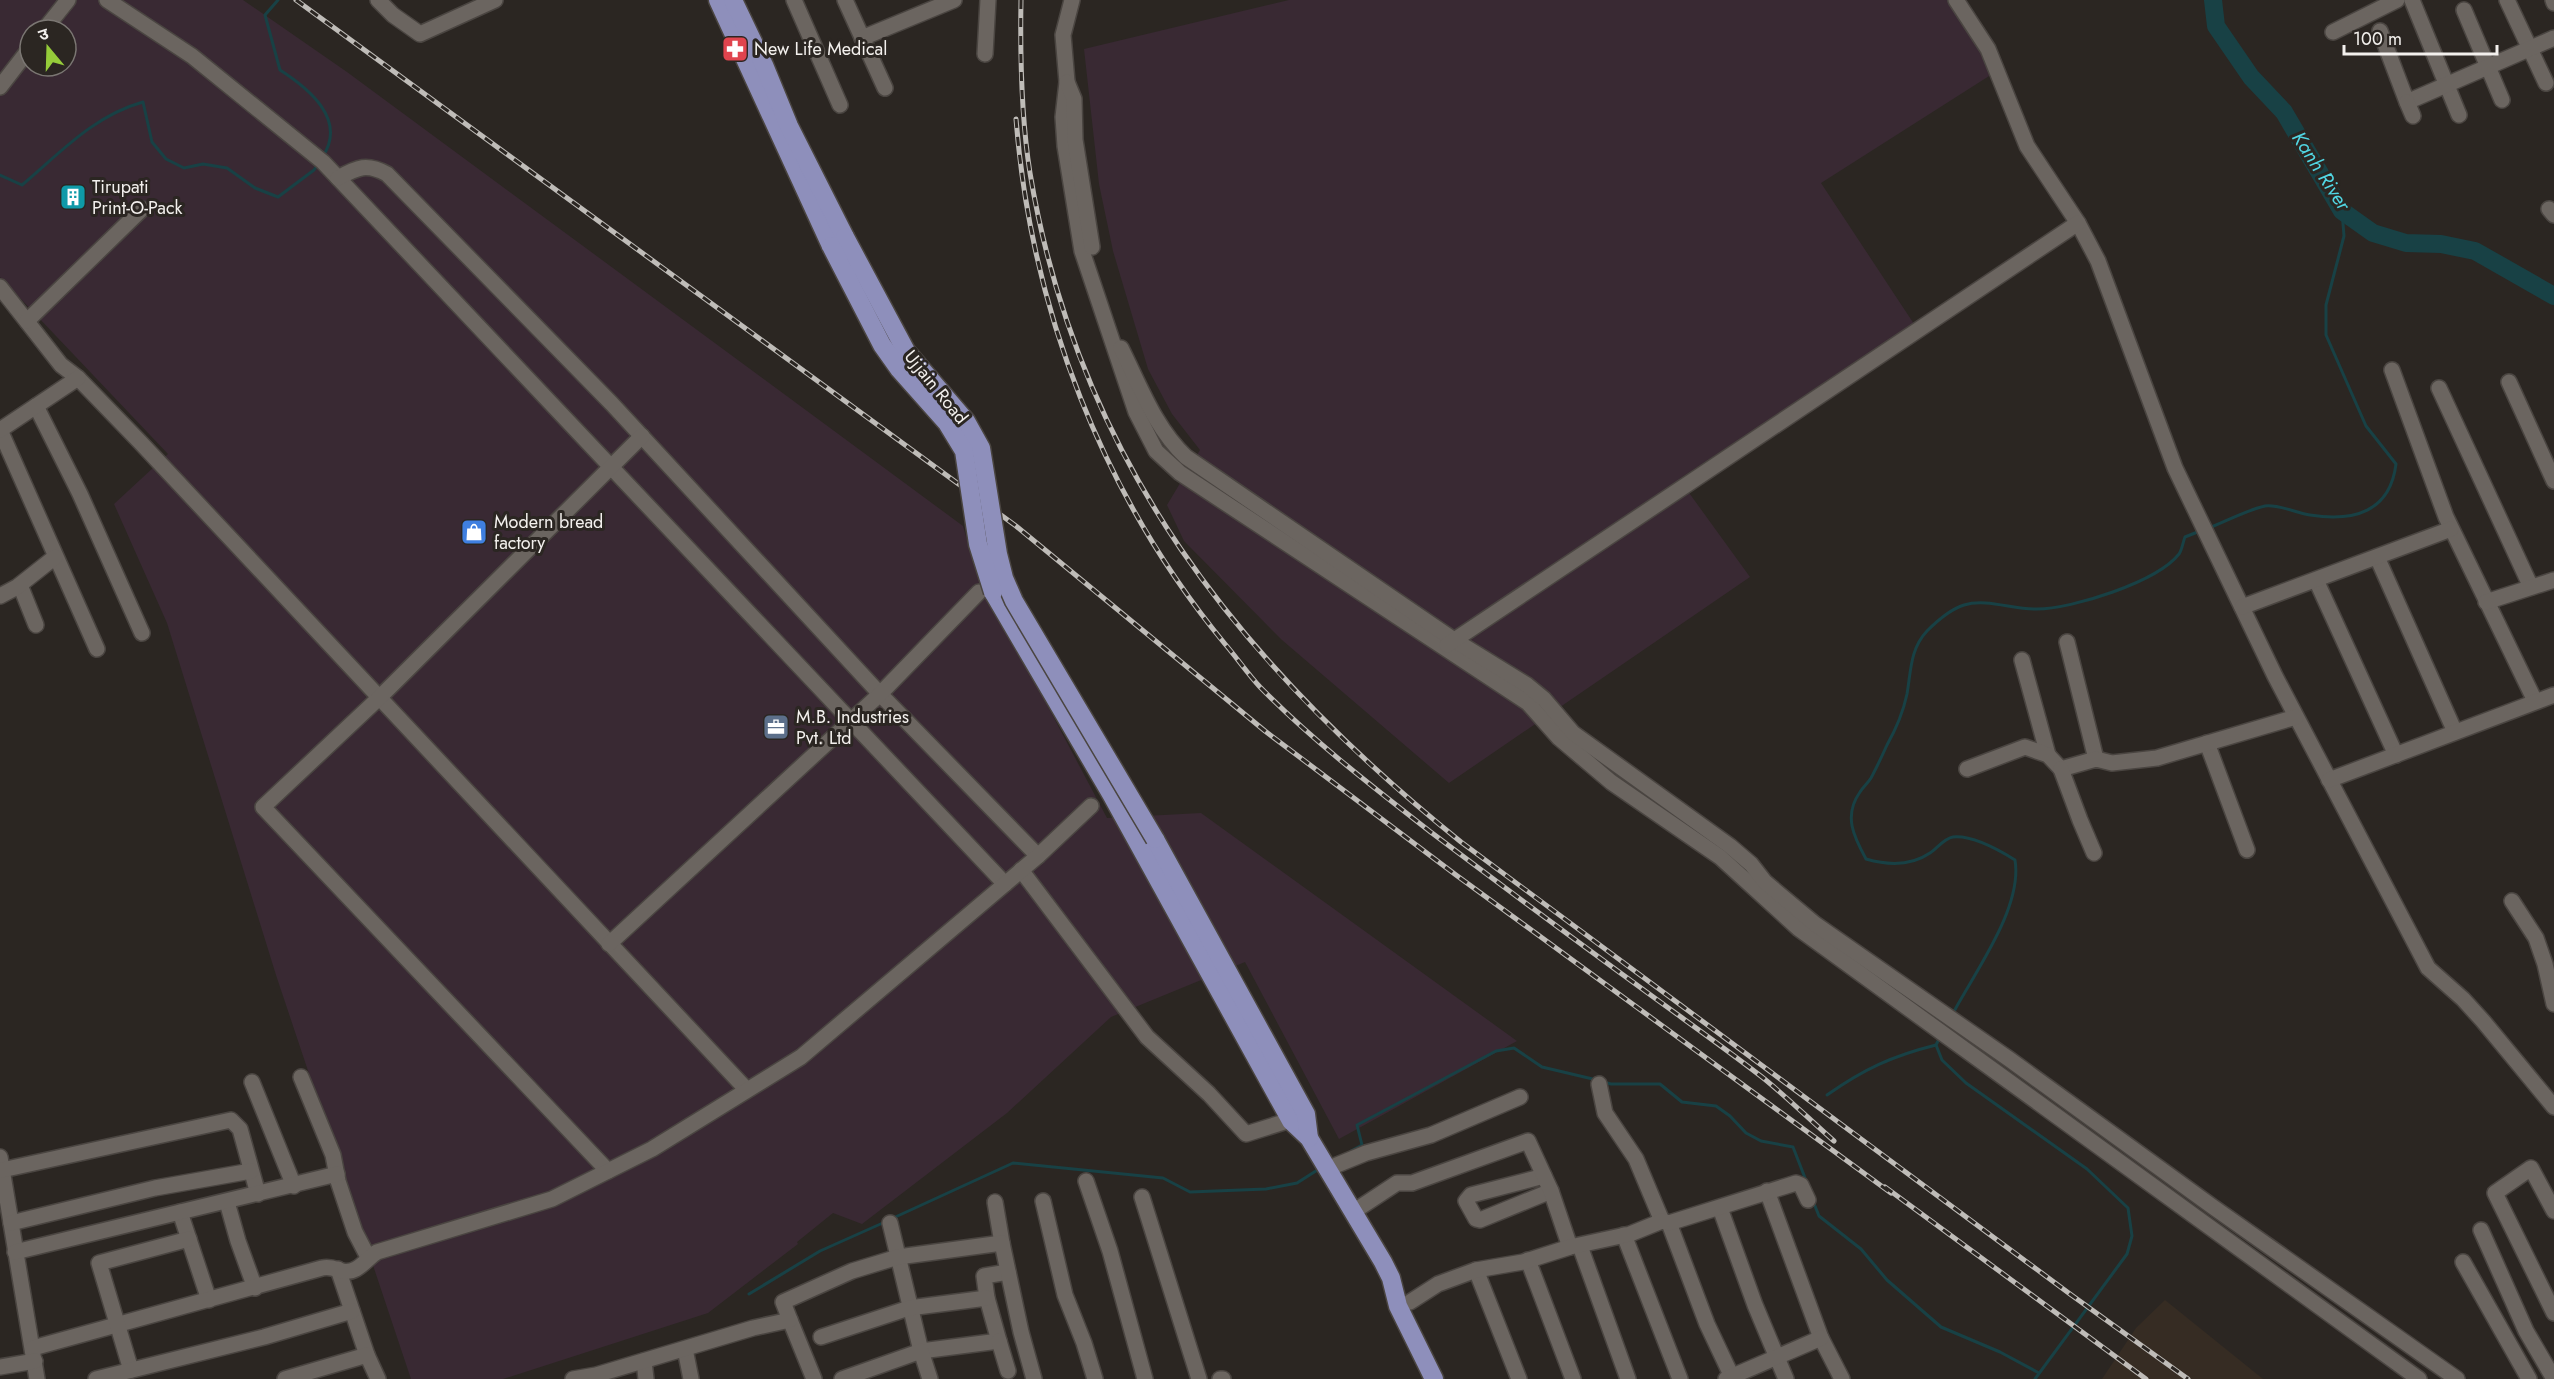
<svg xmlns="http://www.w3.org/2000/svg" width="2554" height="1379" font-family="Jost,'Noto Sans Devanagari',sans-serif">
<rect width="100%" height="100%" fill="#2b2622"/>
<g fill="#392933" fill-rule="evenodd">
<path d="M0,0H243L347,72L963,526L976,571L1107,818L1201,813L1517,1041L1339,1139L1245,962L1111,1017L1007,1113L862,1224L833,1213L797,1242L798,1244L708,1313L503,1379H411L276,975L167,623L114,504L168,454L0,277ZM30,30H66V66H30Z"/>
<polygon points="1289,0 1953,0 1997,71 1821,183 1914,324 1679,479 1750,577 1449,783 1282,640 1184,541 1167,505 1200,450 1172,414 1148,369 1113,251 1099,184 1084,49"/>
</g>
<polygon fill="#362c23" points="2165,1300 2263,1379 2102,1379 2136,1328"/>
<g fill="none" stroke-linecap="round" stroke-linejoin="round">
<g stroke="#184145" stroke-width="3">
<path d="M278,0L265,15L280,70C308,88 347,119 323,156"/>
<path d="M0,175L22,185C60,153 93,116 143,102L152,142L166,159L184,168L203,164L227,168L255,188L278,197L314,170L318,164"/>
<path d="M2209,528C2227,521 2247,510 2265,506C2278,504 2297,513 2310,515C2354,522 2390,512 2396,464L2366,426L2326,335V305L2344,236L2342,211"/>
<path d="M1952,1015C1974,973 2023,908 2015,860C1999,850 1973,835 1953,837C1945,838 1937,848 1930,853C1911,866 1887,865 1866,859C1854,837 1843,816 1860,792C1863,787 1868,783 1871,778C1877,767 1882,756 1887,745C1896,729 1903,713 1907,694C1911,671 1910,649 1927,631C1937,621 1951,609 1964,605C1987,598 2014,610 2037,609C2072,609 2157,582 2179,554C2182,550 2183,542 2185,537L2200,531"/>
<polyline points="1940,1037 1936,1045 1942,1060 1966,1083 2087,1169 2128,1208 2132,1236 2127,1254 2035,1379"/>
<polyline points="1603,1082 1611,1084 1660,1084 1682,1102 1716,1106 1730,1116 1746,1133 1761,1141 1793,1147 1807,1183"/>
<path d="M1827,1095C1864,1069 1892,1056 1936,1045"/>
<polyline points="1351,1151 1362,1145 1357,1125 1496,1051 1514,1048 1542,1067 1597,1080"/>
<polyline points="1813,1201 1819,1216 1861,1249 1887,1280 1941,1327 2000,1352 2039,1373"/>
<polyline points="891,1219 1013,1163 1163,1178 1190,1192 1266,1189 1297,1183 1319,1169"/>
<polyline points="749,1294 820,1251 885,1222"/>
</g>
<polyline stroke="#184145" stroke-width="18" points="2213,0 2216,26 2251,77 2284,112 2342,211 2373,233 2406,243 2441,244 2475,251 2554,296"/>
<defs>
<g id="minor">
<polyline points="107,0 192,56 323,162 1005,884"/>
<polyline points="378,0 393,15 420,34 495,0"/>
<polyline points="794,0 840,105"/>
<polyline points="845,0 885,88"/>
<polyline points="1072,0 1063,35 1067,82 1063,117 1065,146 1082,251 1136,412 1156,451 1180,473 1528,703 1559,738 1611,782 1720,857 1799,929 2419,1379"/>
<polyline points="1956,0 1988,49 2027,146 2078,223 2098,261 2175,468 2275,676 2428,968 2463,999 2483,1021 2554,1107"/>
<polyline points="2412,0 2459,115"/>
<polyline points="2507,0 2546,83"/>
<polyline points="2553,0 2554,3"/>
<polyline points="2464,10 2502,100"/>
<polyline points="44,30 68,0"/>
<polyline points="2380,31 2407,102 2554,38"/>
<polyline points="2333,32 2397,0"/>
<polyline points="862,38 954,0"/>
<polyline points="985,54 988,0"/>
<polyline points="1067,82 1074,99 1075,140 1092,247"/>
<polyline points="0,87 30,48"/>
<polyline points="2407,102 2413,116"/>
<path d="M338,178C358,167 367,163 387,174L612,404L880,694L1038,856"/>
<polyline points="2549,209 2554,215"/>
<polyline points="0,287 61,365 78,378 141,443 747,1090"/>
<polyline points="27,321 142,209"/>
<path d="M1121,348C1140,386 1155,428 1186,457L1454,640L1527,685L1544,699L1573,733L1730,846L1751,864L1765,882L1815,924L2009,1059L2213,1207L2457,1379"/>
<polyline points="2392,370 2446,517 2535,701"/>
<polyline points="2509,382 2554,481"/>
<polyline points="2439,388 2531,587"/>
<polyline points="36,406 80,494 142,633"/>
<polyline points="0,430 97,649"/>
<polyline points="0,430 78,378"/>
<polyline points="2377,557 2455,732"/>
<polyline points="2316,580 2396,755"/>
<polyline points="20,585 36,625"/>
<polyline points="0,596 17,587 55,557"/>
<polyline points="2486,602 2554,580"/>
<polyline points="2242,607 2451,529"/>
<polyline points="2067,642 2096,759"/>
<polyline points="1447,645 2078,223"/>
<polyline points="2022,660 2048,755"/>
<polyline points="2207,743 2247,850"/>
<polyline points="1967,769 2025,747 2048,755 2061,769 2096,759 2112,763 2157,758 2296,717"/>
<polyline points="2061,769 2080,820 2094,853"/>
<polyline points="2329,780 2554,695"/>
<polyline points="1021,870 1147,1037 1209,1094 1246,1134 1300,1117"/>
<polyline points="2512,901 2536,938 2545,964 2554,1004"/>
<polyline points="609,944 880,694 979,592"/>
<polyline points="301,1077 333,1155 338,1181 355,1232 368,1257"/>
<polyline points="252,1082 294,1186"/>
<polyline points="1599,1084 1605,1113 1636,1159 1662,1221"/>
<polyline points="0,1157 37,1379"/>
<polyline points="1327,1169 1366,1153 1431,1135 1520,1097"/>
<polyline points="2,1170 231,1120 240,1129 258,1194"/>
<polyline points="608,1171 263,807 380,697 642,436"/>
<polyline points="1544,1176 1471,1195 1466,1201 1476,1219 1480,1220 1551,1191"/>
<polyline points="1086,1181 1110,1251 1145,1379"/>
<polyline points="1767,1191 1821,1338 1842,1379"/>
<polyline points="1142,1197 1199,1379"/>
<polyline points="1043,1201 1065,1295 1084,1343 1095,1379"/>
<polyline points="227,1202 238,1241 255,1288"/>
<polyline points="995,1202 1002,1243"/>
<polyline points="1720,1208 1755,1305 1786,1379"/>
<polyline points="2554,1211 2531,1168 2495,1193 2554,1313"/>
<polyline points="180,1212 209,1300"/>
<polyline points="1353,1212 1397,1183 1412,1183 1528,1141 1551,1191 1570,1247"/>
<polyline points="11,1223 155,1188 251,1171"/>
<polyline points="890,1223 921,1351 999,1341 987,1298 984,1276 1008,1272"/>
<polyline points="1669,1223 1707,1324 1733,1379"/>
<polyline points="2481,1230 2526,1331 2554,1379"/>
<polyline points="1624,1235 1680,1379"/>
<polyline points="1580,1246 1628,1379"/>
<polyline points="15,1252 337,1174"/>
<polyline points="1528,1260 1573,1379"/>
<polyline points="2463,1262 2529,1379"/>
<polyline points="338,1269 367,1355"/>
<polyline points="1476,1270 1519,1379"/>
<polyline points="1410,1302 1438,1284 1476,1270 1523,1262 1570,1247 1630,1234 1662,1221 1669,1223 1796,1183 1801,1185 1808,1200"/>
<polyline points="790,1320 814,1379"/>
<polyline points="821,1337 909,1308 987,1298"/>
<polyline points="999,1341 1008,1371"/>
<path d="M33,1348L322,1268C331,1266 335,1269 342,1271C357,1275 367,1258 377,1252L552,1199L652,1149L801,1057L1038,856L1091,806"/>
<polyline points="685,1349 691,1379"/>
<polyline points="644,1361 646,1379"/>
<polyline points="0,1367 35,1361"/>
<polyline points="131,1370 99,1263 189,1239"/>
<polyline points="96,1379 264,1337 352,1311"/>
<polyline points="285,1379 367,1355 378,1379"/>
<polyline points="573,1379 596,1375 753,1328 790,1320 783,1302 852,1271 898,1257 1002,1243 1021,1332 1034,1379"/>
<polyline points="842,1379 921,1351 930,1379"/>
<polyline points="1220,1379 1223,1379"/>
<polyline points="1726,1379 1821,1338"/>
</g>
<g id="major">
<polyline points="718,0 831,246"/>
<polyline points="733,0 764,65 789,126 845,237"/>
<polyline points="993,592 1111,794 1291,1121 1309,1138 1383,1262 1391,1278 1398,1306 1434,1379"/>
<polyline points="1155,839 1306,1114 1309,1138"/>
</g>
</defs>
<use href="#minor" stroke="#4a4541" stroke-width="18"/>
<use href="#major" stroke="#4a4541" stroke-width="21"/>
<use href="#minor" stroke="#6b6560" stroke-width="15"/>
<use href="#major" stroke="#8e8fbb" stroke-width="18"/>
<defs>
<g id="rail">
<polyline points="296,0 1016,526 1265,731 1456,875 1891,1193"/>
<path d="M1021,0C1020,58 1021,116 1030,173C1078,461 1240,664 1461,842L2070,1294L2188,1379"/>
<path d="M1016,119C1031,310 1103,496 1225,644C1237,658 1248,674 1260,687C1313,741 1373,787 1432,833C1505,888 1578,942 1652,996C1689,1023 1726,1049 1762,1077C1787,1097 1810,1120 1834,1141"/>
<polyline points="1885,1187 2146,1379"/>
</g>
</defs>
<use href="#rail" stroke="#bfbcb8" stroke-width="5"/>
<use href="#rail" stroke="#2b2622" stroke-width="3" stroke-dasharray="9" stroke-linecap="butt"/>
<defs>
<g id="major-bridge">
<polyline points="845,237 906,351 966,421 981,448 998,554 1004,578 1014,601 1155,839"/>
<polyline points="831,246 882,345 899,369 947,423 964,451 978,544 993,592"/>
</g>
</defs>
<use href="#major-bridge" stroke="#4a4541" stroke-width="21" stroke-linecap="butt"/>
<use href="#major-bridge" stroke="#8e8fbb" stroke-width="18"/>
</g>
<defs>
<symbol id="pharmacy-square" viewBox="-11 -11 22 22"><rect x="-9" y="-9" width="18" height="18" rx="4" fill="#e0444e" stroke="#2b2622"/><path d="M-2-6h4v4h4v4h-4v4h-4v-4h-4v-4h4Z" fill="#fff"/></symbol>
<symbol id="building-square" viewBox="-11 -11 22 22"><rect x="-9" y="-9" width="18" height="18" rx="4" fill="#0f9aa8" stroke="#2b2622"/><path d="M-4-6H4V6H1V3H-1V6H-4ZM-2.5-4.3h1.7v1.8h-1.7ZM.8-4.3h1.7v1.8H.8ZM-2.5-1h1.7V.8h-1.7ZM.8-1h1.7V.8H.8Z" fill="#fff"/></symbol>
<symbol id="shop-square" viewBox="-11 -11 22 22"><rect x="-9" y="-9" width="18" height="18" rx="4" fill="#3f7fe0" stroke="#2b2622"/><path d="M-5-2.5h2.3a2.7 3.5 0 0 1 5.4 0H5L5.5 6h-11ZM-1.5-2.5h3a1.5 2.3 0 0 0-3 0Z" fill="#fff"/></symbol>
<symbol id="office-square" viewBox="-11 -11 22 22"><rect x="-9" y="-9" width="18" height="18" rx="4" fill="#5c6f8a" stroke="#2b2622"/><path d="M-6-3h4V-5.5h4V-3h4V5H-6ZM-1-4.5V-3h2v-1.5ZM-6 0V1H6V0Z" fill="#fff"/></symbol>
</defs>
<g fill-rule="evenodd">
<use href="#pharmacy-square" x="720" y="34" width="30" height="30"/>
<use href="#building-square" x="58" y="182" width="30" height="30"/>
<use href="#shop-square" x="459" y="517" width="30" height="30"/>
<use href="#office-square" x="761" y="712" width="30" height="30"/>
</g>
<g text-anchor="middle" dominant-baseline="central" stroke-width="6" stroke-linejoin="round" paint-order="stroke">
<g font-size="18" fill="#f3f0ed" stroke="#2b2622" text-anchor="start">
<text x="754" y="49">New Life Medical</text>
<text x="92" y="187">Tirupati<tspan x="92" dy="21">Print-O-Pack</tspan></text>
<text x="494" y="522">Modern bread<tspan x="494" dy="21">factory</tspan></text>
<text x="796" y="717">M.B. Industries<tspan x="796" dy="21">Pvt. Ltd</tspan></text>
</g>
<g font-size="18" fill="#f3f0ed" stroke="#2b2622">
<text transform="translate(936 387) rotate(51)">Ujjain Road</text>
</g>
<g font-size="20" font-style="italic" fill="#51d6e3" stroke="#2b2622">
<text transform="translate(2321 171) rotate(57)">Kanh River</text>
</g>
</g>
<g transform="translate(48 48) rotate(341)"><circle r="28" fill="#2b2622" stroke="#7b7773" stroke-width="1.5"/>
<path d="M0-4.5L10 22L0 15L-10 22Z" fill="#95cc3a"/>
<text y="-9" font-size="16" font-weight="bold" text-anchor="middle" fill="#f3f0ed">उ</text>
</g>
<path d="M2344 45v9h153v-9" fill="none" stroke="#f3f0ed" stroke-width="3"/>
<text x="2353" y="45" font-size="18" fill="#f3f0ed" stroke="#2b2622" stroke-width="4.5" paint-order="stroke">100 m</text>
</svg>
